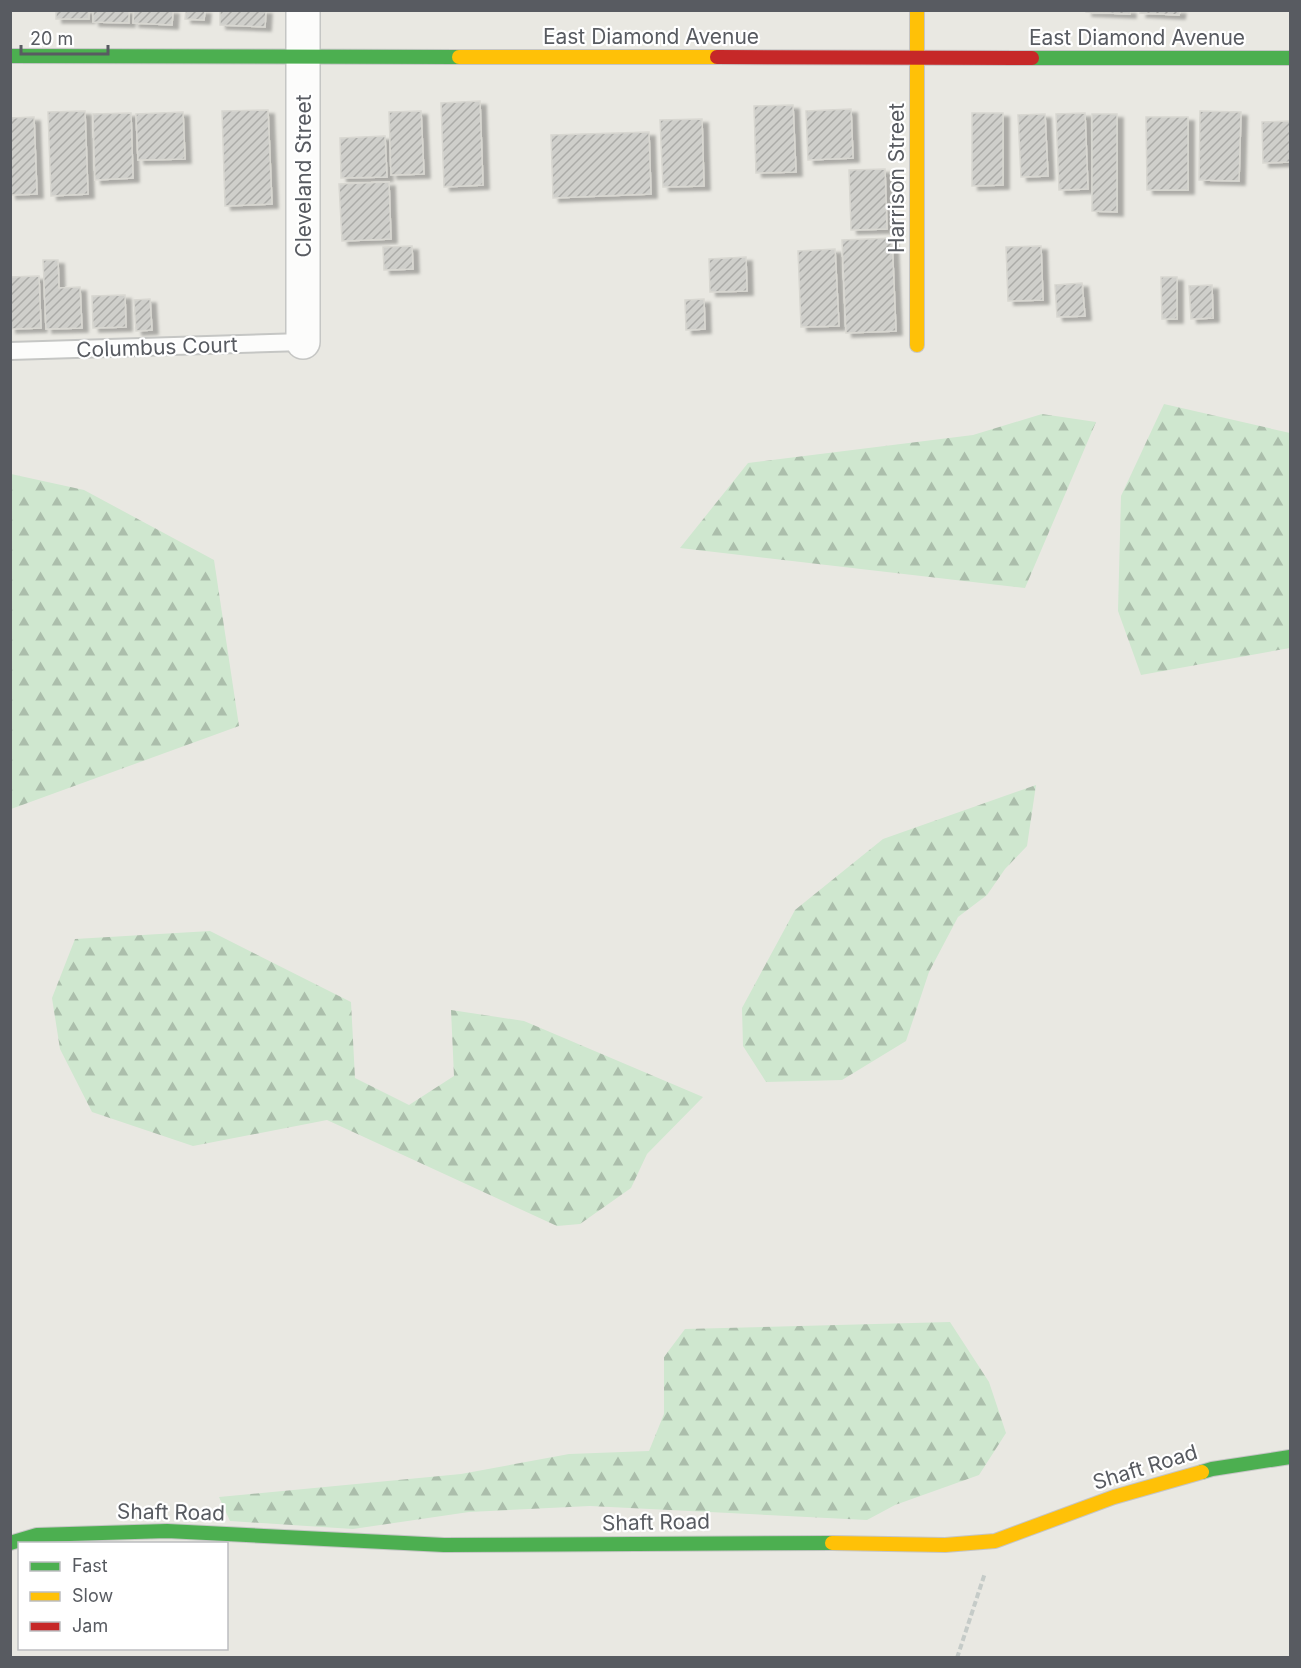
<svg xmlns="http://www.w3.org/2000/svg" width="1301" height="1668" font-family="Inter,sans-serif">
<defs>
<pattern id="forest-firs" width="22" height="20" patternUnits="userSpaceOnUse" patternTransform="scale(1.5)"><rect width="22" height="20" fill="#cfe7cf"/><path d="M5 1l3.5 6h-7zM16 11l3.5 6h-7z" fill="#abbeab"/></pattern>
<pattern id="building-hatch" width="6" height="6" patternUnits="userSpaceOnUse" patternTransform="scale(1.5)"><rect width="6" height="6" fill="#cfcfcb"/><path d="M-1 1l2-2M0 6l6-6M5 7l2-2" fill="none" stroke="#ababa8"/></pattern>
<filter id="shadow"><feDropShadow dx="6" dy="4" stdDeviation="1.5" flood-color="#0004"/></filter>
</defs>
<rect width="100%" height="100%" fill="#e9e8e2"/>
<g fill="url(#forest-firs)">
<polygon points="1164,404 1290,433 1290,648 1141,675 1118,611 1121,496"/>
<polygon points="1042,414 1096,422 1025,588 680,548 748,463 973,435"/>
<polygon points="11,474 84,490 214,560 239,726 11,809"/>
<polygon points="1036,785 1027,846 1005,869 987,895 958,917 929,972 906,1041 842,1080 766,1082 743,1046 742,1008 795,910 883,839"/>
<polygon points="210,931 351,1002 355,1078 409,1105 454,1076 451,1010 524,1021 703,1097 647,1154 631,1188 580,1224 557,1226 327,1120 193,1146 92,1112 60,1049 52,998 75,939"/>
<polygon points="950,1322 989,1382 1006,1433 979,1475 895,1505 867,1520 590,1506 469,1512 353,1529 230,1521 219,1497 461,1474 569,1454 649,1451 664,1414 664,1357 685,1329"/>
</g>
<g fill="url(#building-hatch)" stroke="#d8d7d1" stroke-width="1.5" filter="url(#shadow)">
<rect x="56" y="10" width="33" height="9"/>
<polygon points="93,10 129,10 129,23 93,22"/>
<polygon points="134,10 173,10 172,25 133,23"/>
<polygon points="186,10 205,10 204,20 185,19"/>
<polygon points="220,10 266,10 265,27 220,25"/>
<polygon points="1086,10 1130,10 1130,14 1086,12"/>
<polygon points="1141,10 1180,10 1179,15 1140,13"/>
<polygon points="480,101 483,185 444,187 441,103"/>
<polygon points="793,105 796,172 756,173 754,106"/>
<polygon points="851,109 853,158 808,160 806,111"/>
<polygon points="268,110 272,204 225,206 222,111"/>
<polygon points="85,111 88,194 51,196 48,112"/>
<polygon points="421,111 424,174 391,175 389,112"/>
<polygon points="1200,111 1241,112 1239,181 1199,180"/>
<polygon points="183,112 185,159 138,160 136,114"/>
<polygon points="131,113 133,178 95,180 93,114"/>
<polygon points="972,113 1003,113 1003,185 972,186"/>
<polygon points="1085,113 1088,189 1059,190 1056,114"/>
<polygon points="1045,114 1048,176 1021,177 1018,115"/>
<polygon points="1092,114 1117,114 1117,212 1092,211"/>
<polygon points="34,117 37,194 10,195 10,118"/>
<polygon points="1146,117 1188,117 1188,190 1147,190"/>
<polygon points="702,119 704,186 663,187 660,120"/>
<polygon points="1290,121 1290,162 1263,163 1262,122"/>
<polygon points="649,132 651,194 553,198 551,135"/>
<polygon points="385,136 387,177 341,178 340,138"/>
<polygon points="885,169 887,229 851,230 849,170"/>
<polygon points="389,182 391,239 342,241 339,184"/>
<polygon points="892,238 896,331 846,333 842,240"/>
<polygon points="412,246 413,269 384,270 383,247"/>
<polygon points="1041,246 1043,300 1008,301 1006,247"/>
<polygon points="835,249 839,326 801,327 798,251"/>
<polygon points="746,257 747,291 710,292 709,259"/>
<polygon points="43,260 58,260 59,288 80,287 82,328 46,329"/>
<polygon points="39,276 41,328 10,329 10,277"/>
<polygon points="1161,277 1177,277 1177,319 1162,319"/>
<polygon points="1082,283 1085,316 1057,317 1055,285"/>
<polygon points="1212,285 1213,318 1191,319 1189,286"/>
<polygon points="125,295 126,327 93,328 92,296"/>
<polygon points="150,299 152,330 136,331 134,300"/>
<polygon points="704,299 705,329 686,330 685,300"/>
</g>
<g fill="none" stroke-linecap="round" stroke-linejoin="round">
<defs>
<polyline id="lane" points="10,351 303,342"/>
<polyline id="street" points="303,342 303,10"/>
<g id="fast">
<polyline points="10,56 459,57"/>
<polyline points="1032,58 1290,58"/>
<polyline points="1202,1472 1212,1469 1290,1457"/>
<polyline points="10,1543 37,1535 167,1531 444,1545 832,1543"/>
</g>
<g id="slow">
<polyline points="917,10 917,345"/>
<polyline points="459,57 717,57"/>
<polyline points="832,1543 945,1545 995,1541 1114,1497 1202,1472"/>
</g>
<polyline id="jam" points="717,57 1032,58"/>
</defs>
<use href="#lane" stroke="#c5c6c4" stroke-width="20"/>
<use href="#street" stroke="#c5c6c4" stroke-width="36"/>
<use href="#fast" stroke="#c5c5c5" stroke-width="16"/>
<use href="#slow" stroke="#c5c5c5" stroke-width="16"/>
<use href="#jam" stroke="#c5c5c5" stroke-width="16"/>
<polyline stroke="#c5cbc8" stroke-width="4" stroke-dasharray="6 3" stroke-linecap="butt" points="957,1658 985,1573"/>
<use href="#lane" stroke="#fcfcfb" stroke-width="16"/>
<use href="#street" stroke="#fcfcfb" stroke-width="33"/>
<use href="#fast" stroke="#4caf50" stroke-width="14"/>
<use href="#slow" stroke="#ffc107" stroke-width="14"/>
<use href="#jam" stroke="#c62828" stroke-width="14"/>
</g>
<g text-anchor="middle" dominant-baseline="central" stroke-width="4.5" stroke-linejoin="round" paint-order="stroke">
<g font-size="21" fill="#585b61" stroke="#fff">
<text x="651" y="36">East Diamond Avenue</text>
<text x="1137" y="37">East Diamond Avenue</text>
<text transform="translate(303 176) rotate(-90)">Cleveland Street</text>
<text transform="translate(896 178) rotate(-90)">Harrison Street</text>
<text transform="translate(157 347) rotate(-2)">Columbus Court</text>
<text transform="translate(1145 1467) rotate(-17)">Shaft Road</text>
<text transform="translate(171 1512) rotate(1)">Shaft Road</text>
<text transform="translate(656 1522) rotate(-1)">Shaft Road</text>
</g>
</g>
<rect width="1301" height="1668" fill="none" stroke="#585b61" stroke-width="24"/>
<rect x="18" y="1542" width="210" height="108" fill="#ffffff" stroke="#bcbdc0" stroke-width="1.5"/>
<rect x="30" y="1562" width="30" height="9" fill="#4caf50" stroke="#bcbdc0" stroke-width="1.5"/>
<text x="72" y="1572" font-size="18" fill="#585b61">Fast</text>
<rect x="30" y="1592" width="30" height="9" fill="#ffc107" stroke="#bcbdc0" stroke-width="1.5"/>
<text x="72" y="1602" font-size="18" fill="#585b61">Slow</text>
<rect x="30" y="1622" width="30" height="9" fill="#c62828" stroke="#bcbdc0" stroke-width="1.5"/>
<text x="72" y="1632" font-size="18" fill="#585b61">Jam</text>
<path d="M21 45v9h87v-9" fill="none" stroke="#585b61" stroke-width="3"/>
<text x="30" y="45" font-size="18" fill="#585b61" stroke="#ffffff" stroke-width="4.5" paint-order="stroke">20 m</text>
</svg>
